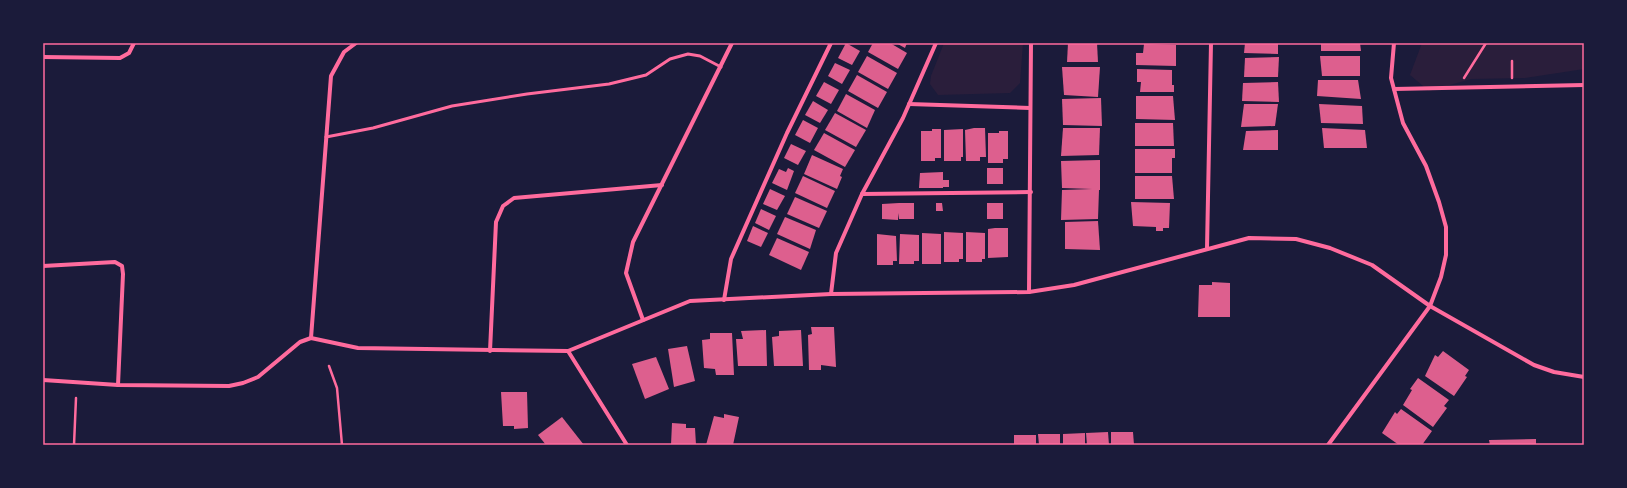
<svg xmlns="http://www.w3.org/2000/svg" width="1627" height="488" font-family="'Varela Round',sans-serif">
<rect width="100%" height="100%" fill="#1b1b3a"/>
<g fill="#2a1e3b">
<polygon points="944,43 1023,43 1020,83 1010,93 938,95 930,84 931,76"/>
<polygon points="1422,43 1584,43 1584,69 1525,78 1471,79 1429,91 1410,75"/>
</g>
<g fill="#dd5f8e">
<polygon points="846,43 860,51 852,65 838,58"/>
<polygon points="873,43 890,43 907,53 898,69 868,52"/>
<polygon points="896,43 907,43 905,48"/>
<polygon points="1068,43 1097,43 1098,62 1067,62"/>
<polygon points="1245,43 1278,43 1278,54 1244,53"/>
<polygon points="1321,43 1360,43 1361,51 1321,51"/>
<polygon points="1144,44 1176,45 1176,66 1136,65 1136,53 1143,53"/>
<polygon points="867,56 897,73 888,89 858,72"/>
<polygon points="1320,56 1360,56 1360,76 1322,76"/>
<polygon points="1279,57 1278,77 1244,77 1245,58"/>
<polygon points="835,63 850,70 842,84 828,76"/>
<polygon points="1062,67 1100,67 1098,97 1064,95"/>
<polygon points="1137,69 1172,70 1172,85 1174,85 1174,92 1140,92 1141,82 1137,82"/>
<polygon points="857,75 887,92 878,108 848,91"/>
<polygon points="1318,80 1358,80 1361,99 1317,96"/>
<polygon points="824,82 839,90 831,104 816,96"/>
<polygon points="1278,82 1279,102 1242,101 1243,83"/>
<polygon points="846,94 875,110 867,128 837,111"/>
<polygon points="1136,96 1173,96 1175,120 1136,119"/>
<polygon points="1101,98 1102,126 1063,125 1062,99"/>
<polygon points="813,101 828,110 820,123 805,115"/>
<polygon points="1244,104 1278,104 1275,126 1241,127"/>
<polygon points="1319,104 1362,106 1363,124 1321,123"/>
<polygon points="835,113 866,130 856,147 825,130"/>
<polygon points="803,120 818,128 810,143 795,135"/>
<polygon points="1135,123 1173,123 1174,146 1135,146"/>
<polygon points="974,128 985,128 986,157 980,157 980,161 966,161 965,130"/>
<polygon points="1063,128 1100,128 1099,155 1061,156"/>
<polygon points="1322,128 1365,130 1367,148 1324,148"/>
<polygon points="932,129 941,129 941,158 935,158 935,161 921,161 921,131 932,131"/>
<polygon points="963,129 963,157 961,157 961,161 944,161 944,130"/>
<polygon points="1278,130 1278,150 1243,150 1246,131"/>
<polygon points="999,131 1008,131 1008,159 1003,159 1003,163 988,163 988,133 999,133"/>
<polygon points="824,133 855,150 845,167 814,150"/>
<polygon points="791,144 806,151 798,165 784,158"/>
<polygon points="1135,149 1175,149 1175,158 1172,158 1172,173 1135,173"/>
<polygon points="812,155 843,169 840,176 842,177 837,189 804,174"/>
<polygon points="1100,160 1100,190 1099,190 1098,219 1061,220 1062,190 1092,189 1062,188 1061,161"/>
<polygon points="788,168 794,171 787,190 772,183 779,169 786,172"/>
<rect x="987" y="168" width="16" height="16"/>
<polygon points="943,172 943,188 919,188 920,173"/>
<polygon points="803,176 835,191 827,208 795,193"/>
<polygon points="1135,176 1172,176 1174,199 1135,199"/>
<rect x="943" y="180" width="6" height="7"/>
<polygon points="770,189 785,196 777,210 763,204"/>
<polygon points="795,197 827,211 819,228 787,214"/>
<polygon points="1131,202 1170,203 1169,228 1163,228 1163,231 1156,231 1156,227 1133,226"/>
<polygon points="899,203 914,203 914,219 899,219 898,213 898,220 882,219 882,204"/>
<polygon points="936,203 942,203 943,211 936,211"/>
<rect x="987" y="203" width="16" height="16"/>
<polygon points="761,209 776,216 769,230 755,223"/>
<polygon points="785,217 816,230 810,249 777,234"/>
<polygon points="1098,221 1100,250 1065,249 1065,222"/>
<polygon points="753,226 768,233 761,247 747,241"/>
<polygon points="995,228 1008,228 1008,257 988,258 988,229"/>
<polygon points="944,232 963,233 963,259 959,259 959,262 944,262"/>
<polygon points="966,232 985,233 985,259 982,259 982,262 966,262"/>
<polygon points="922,233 941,234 941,264 922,264"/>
<polygon points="877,234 896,236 897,261 893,261 893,265 877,265"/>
<polygon points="900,234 919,235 919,261 914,261 914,264 899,264"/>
<polygon points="777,238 809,252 801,270 769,255"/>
<polygon points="1212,282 1230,283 1230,317 1198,317 1199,285 1212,285"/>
<polygon points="811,327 834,327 836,367 821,365 821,370 809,370 808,335 812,334"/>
<polygon points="766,330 767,366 738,366 736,339 743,339 741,331"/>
<polygon points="801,330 803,366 774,366 772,337 779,336 779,331"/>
<polygon points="710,333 732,333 734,375 716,375 715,369 704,368 702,340 710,339"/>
<polygon points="687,346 695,381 674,387 668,349"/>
<polygon points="1443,351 1469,370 1465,376 1467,377 1454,396 1425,376 1435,355 1438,357"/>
<polygon points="656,357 669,389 645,399 632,364"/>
<polygon points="1418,378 1449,400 1444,406 1447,408 1433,427 1403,405 1412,390 1410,389"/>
<polygon points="501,392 527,392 528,428 514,429 514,426 503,426"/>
<polygon points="1401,409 1432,431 1422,445 1399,445 1382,433 1395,412 1397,414"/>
<polygon points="724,414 739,417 733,445 706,445 714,416 724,418"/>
<polygon points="562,417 584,445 546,445 538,435"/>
<polygon points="672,423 686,424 686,428 695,428 696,445 671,445"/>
<polygon points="1108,432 1109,445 1087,445 1086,433"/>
<polygon points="1111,432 1133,432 1134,445 1111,445"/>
<polygon points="1085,433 1085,445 1063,445 1063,434"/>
<polygon points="1038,434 1060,434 1060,445 1039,445"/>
<rect x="1014" y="435" width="22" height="10"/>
<polygon points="1536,439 1536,445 1490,445 1489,440"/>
</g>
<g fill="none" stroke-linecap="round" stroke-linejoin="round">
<g stroke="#ff6b9d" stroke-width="2.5">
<polyline points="1512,61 1512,78"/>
<polyline points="1464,78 1486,43"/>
<polyline points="329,366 337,388 342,445"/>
<polyline points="74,445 76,398"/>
</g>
<polyline stroke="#ff6b9d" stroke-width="3" points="326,137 373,128 452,106 527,94 609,84 646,75 670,59 688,54 700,56 721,67"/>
<g stroke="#ff6b9d" stroke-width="4">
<polyline points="43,57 120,58 129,53 134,43"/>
<polyline points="1394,89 1584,85"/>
<polyline points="909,104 1030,108"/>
<polyline points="862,194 1031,192"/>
<polyline points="1207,248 1211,43"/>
<polyline points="43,266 115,262 122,266 123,274 118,385"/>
<polyline points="1029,292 1031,43"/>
<polyline points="831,294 836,253 862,194 903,118 936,43"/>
<polyline points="724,300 731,259 787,133 831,43"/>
<polyline points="643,320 626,273 633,242 732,43"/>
<polyline points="311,338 331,76 344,52 356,43"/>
<polyline points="490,351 496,222 503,206 514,198 662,185"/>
<polyline points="568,351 627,445"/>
<polyline points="43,380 118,385 229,386 243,383 258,377 300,342 311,338 358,348 568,351 690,301 831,294 1029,292 1074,285 1249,238 1296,239 1330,248 1372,265 1430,306 1534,365 1554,372 1584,377"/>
<polyline points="1328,445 1430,306 1441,277 1446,255 1446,227 1439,202 1426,166 1403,123 1391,78 1394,43"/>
</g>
</g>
<rect width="1627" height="488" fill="none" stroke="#1b1b3a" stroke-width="88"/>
<rect x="44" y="44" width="1539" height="400" fill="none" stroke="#ff6b9d" stroke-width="1.5"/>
</svg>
